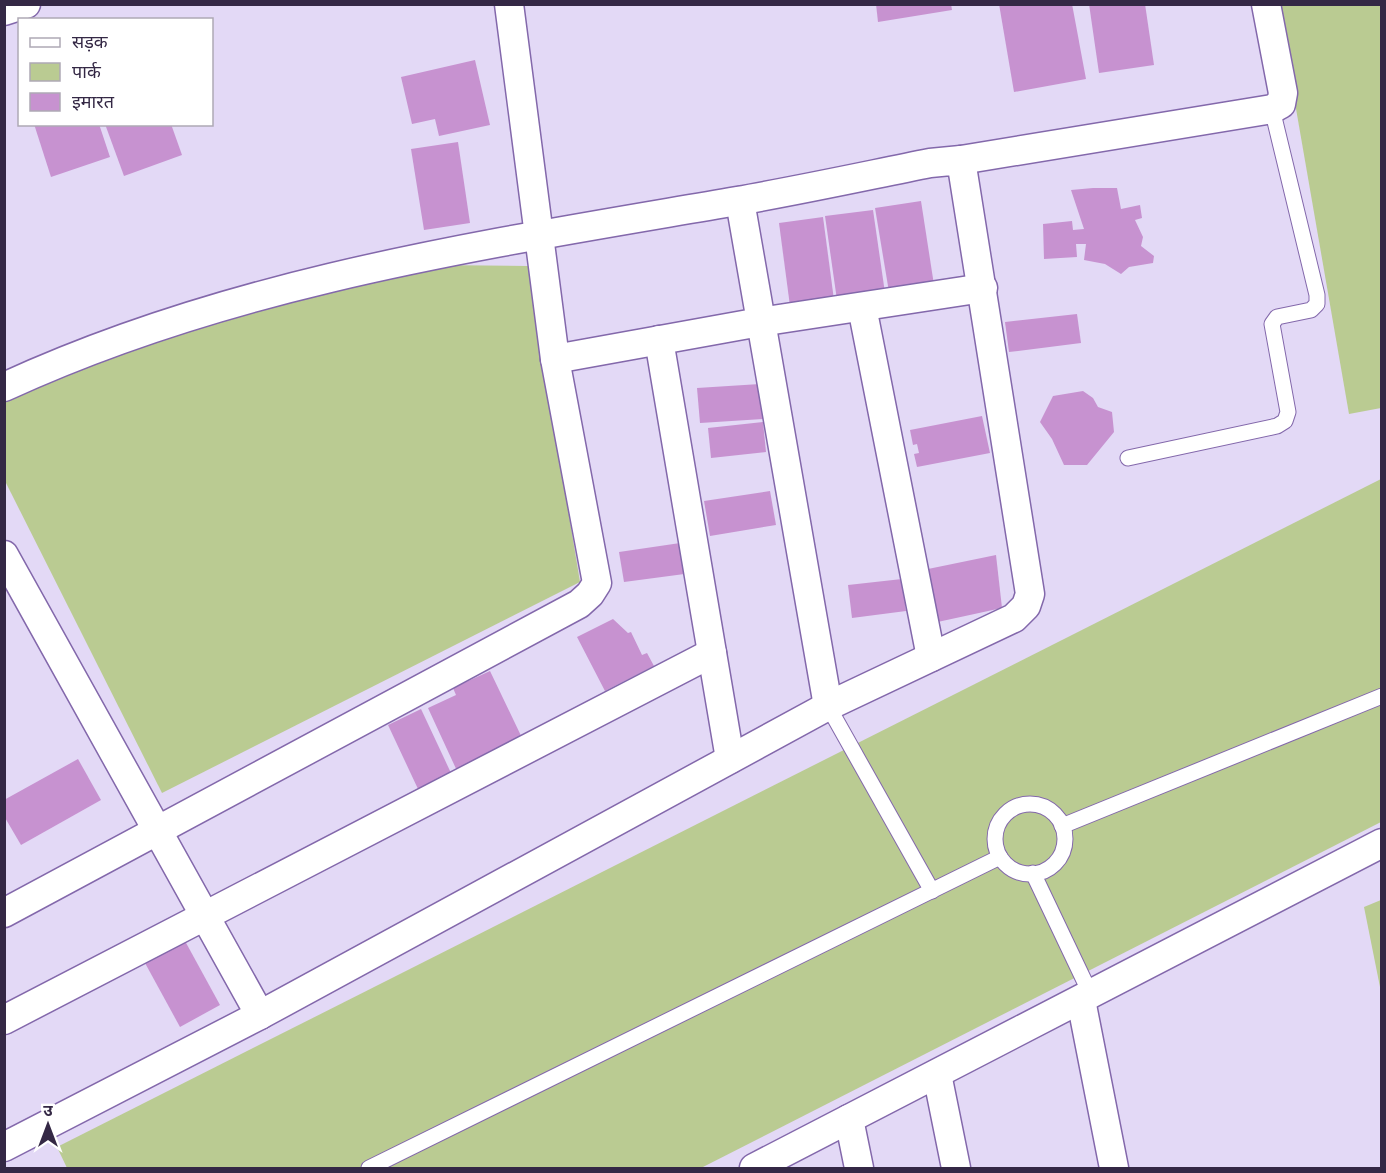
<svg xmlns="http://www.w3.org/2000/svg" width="1386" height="1173" font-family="'Golos Text','Noto Sans Devanagari',sans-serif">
<rect width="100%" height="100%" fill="#e3d9f6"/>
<g fill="#bacb92">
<polygon points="1278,5 1381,5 1381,408 1349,414"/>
<polygon points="435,265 528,266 580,582 162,793 5,481 5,396 57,363"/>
<polygon points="1381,479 1381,822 701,1168 67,1168 57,1147"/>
<polygon points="1381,900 1381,992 1364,907"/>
</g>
<g fill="#c792d0">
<polygon points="876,4 951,4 952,10 878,22"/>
<polygon points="999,4 1072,4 1086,79 1014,92"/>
<polygon points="1089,4 1145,4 1154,65 1099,73"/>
<polygon points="475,60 490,125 439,136 435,119 412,124 401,77"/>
<polygon points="34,124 99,124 110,157 51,177"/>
<polygon points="105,124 171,124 182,155 124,176"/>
<polygon points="458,142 470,223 424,230 411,149"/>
<polygon points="1093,188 1117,188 1121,209 1140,205 1142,218 1135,220 1143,237 1141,246 1154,256 1153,263 1129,267 1121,274 1105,264 1084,260 1086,244 1076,244 1077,257 1044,259 1043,224 1072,221 1073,230 1084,229 1071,190"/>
<polygon points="921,201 934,285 889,292 875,208"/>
<polygon points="873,210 885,293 837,300 825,216"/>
<polygon points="823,217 834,300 790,306 779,223"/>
<polygon points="1077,314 1081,343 1009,352 1005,322"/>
<polygon points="760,384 763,419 700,423 697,388"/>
<polygon points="1083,391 1093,398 1098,407 1112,412 1114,432 1087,465 1064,465 1052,439 1040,422 1053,396"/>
<polygon points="982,416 990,453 917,467 914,454 919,453 917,444 913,445 910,430"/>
<polygon points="763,422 766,452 711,458 708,428"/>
<polygon points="770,491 776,525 710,536 704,501"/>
<polygon points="687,542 692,573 624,582 619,552"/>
<polygon points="996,555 1002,608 933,623 928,569"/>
<polygon points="902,579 906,611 852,618 848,585"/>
<polygon points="613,619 628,633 631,632 642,655 647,653 654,666 605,691 577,637"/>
<polygon points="490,671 524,742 458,773 428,708 456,695 453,688"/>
<polygon points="421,709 451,773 418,789 388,725"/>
<polygon points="78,759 101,800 21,845 4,816 4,800"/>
<polygon points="185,941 220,1005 180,1027 145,963"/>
</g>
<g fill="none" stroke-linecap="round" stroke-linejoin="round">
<defs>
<g id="service">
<polyline points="1128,458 1277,426 1285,421 1288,412 1272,324 1277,317 1311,310 1317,304 1317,295 1272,109"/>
<polyline points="828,706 932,891"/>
<circle cx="1030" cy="839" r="35"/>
<polyline points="1062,826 1382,696"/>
<polyline points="1033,873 1091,995"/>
<polyline points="369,1168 1000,857"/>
</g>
<g id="minor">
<polyline points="4,11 26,4"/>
<polyline points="961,160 1272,109 1281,104 1283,93 1266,4"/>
<polyline points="740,201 828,706"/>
<polyline points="862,307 931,657"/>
<polyline points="659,340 730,759"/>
<polyline points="555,359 760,322 983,288"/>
<path d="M4,387C236,280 488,244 737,201C801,190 865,176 930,163L961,160L1030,594L1026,606L1014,618L828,706L260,1015L4,1147"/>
<polyline points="4,555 260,1015"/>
<polyline points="4,913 579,604 590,594 597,583 555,359 509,4"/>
<polyline points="1081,1000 1114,1168"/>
<polyline points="4,1020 712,653"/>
<polyline points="937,1074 956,1168"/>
<polyline points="849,1119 859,1168"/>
<polyline points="754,1168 1382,843"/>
</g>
</defs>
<use href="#service" stroke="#8368ab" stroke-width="17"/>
<use href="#minor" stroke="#8368ab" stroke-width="31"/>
<use href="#service" stroke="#fff" stroke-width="15"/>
<use href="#minor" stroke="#fff" stroke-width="28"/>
</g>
<rect width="1386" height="1173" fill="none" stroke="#342845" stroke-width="12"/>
<rect x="18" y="18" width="195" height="108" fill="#ffffff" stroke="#aea9b5" stroke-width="1.5"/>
<rect x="30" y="38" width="30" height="9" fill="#ffffff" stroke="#aea9b5" stroke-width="1.5"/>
<text x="72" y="48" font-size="18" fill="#342845">सड़क</text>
<rect x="30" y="63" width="30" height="18" fill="#bacb92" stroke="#aea9b5" stroke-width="1.5"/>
<text x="72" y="78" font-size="18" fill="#342845">पार्क</text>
<rect x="30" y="93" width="30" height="18" fill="#c792d0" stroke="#aea9b5" stroke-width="1.5"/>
<text x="72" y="108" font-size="18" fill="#342845">इमारत</text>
<g transform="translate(48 1125)" stroke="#ffffff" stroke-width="4.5" paint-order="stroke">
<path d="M0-4.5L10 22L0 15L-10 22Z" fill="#342845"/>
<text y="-9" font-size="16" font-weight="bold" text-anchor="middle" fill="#342845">उ</text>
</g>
</svg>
